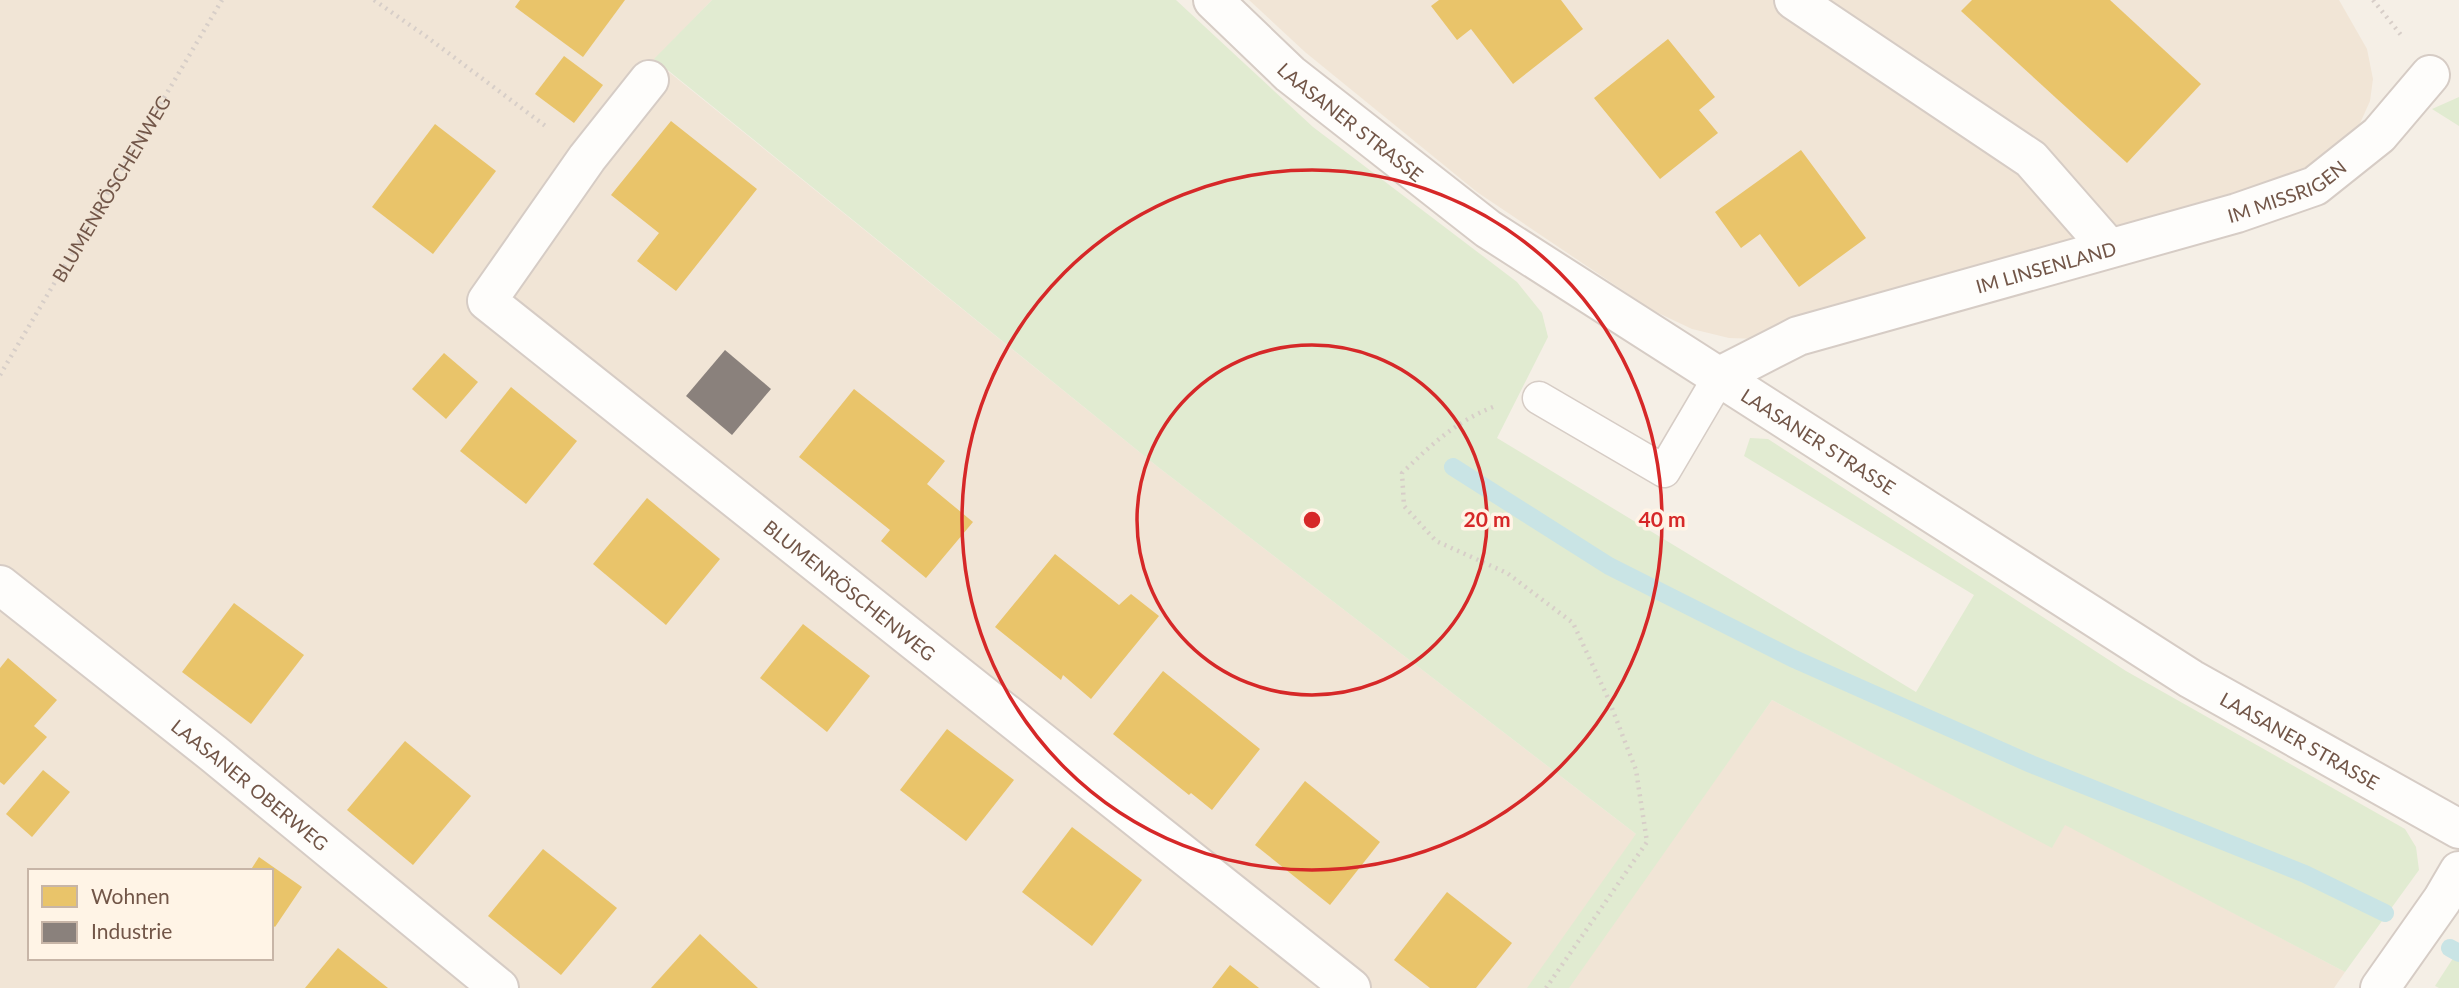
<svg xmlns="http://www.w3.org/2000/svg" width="2459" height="988" font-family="Lato,sans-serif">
<rect width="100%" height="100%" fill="#f5efe6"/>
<g fill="#f1e5d6" fill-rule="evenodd">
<path d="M0,0H712L654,60L1158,467L1662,854L1772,700L2052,847L2065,824L2345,972L2334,988H0ZM30,871H271V958H30Z"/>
<polygon points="1249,0 2339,0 2367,49 2373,79 2370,101 2357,130 2301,174 1758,339 1729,338 1692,329 1652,310 1477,192 1305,52"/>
</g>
<g fill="#e1ebd1">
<polygon points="712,0 1176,0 1313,127 1517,282 1542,313 1548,337 1497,438 1916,692 1974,595 1744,456 1750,438 1768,439 2126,671 2405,829 2416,847 2419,870 2345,972 2065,825 2052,848 1772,700 1569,988 1527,988 1636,834 1158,467 654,59"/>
<polygon points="2459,97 2459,126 2432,109"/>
<polygon points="2459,949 2459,988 2439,988 2435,986"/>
</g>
<g fill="#e9c46a">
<polygon points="520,0 625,0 583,57 515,7"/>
<polygon points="1439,0 1561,0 1583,29 1513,84 1471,29 1457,40 1431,6"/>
<polygon points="1972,0 2110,0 2201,84 2127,163 1961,11"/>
<polygon points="1668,39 1715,97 1699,110 1718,133 1660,179 1594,98"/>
<polygon points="564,56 603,85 574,123 535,94"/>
<polygon points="671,121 757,189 676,291 637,261 659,233 611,195"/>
<polygon points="435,124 496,171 433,254 372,207"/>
<polygon points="1801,150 1866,238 1799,287 1760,234 1741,248 1715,212"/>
<polygon points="444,353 478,382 446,419 412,389"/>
<polygon points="511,387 577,441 526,504 460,451"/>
<polygon points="854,389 945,461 927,484 973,522 926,578 881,541 890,530 799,457"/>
<polygon points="647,498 720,559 666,625 593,564"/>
<polygon points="1055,554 1119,605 1131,594 1159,616 1091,699 1063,675 1061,680 995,627"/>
<polygon points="234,603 304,655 251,724 182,672"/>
<polygon points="803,624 870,676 827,732 760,678"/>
<polygon points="8,658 57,700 34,726 47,737 4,785 0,782 0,668"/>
<polygon points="1163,671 1260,749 1212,810 1191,793 1189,795 1113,734"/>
<polygon points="947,729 1014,780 966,841 900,790"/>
<polygon points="405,741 471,796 413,865 347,810"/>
<polygon points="43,770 70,792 32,837 6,814"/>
<polygon points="1305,781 1380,842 1330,905 1255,845"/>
<polygon points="1072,827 1142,880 1092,946 1022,892"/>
<polygon points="543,849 617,908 561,975 488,916"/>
<polygon points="259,857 302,887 275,927 271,924 271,871 250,871"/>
<polygon points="1447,892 1512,943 1476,988 1430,988 1394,960"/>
<polygon points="700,934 758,988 651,988"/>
<polygon points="338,948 388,988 305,988"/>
<polygon points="1230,965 1259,988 1212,988"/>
</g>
<polygon fill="#8a817c" points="725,350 771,389 732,435 686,396"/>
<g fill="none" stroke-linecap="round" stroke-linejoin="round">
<g stroke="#c9e4e5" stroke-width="18">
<polyline points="1453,467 1609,566 1792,658 2031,764 2305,874 2385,913"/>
<polyline points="2450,948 2459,953"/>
</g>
<defs>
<polyline id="service" points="1539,398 1664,471 1720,376"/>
<g id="minor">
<polyline points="1794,0 2031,159 2109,248"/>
<path id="s2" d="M649,80L587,158L487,301L1351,988"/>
<path id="s3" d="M1720,376L1798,336L2237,213L2315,186L2379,135L2430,75"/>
<path id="s4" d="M0,585L214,754L499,988"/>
<polyline points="2380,988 2442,900 2459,871"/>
</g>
<g id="tertiary">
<path id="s5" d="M1213,0L1290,74L1488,229L2191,679L2459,829"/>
</g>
</defs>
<use href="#service" stroke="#d6ccc5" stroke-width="35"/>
<use href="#minor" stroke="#d6ccc5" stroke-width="42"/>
<use href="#tertiary" stroke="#d6ccc5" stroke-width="42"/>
<g stroke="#d7cec8" stroke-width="4.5" stroke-dasharray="2 5" stroke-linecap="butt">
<polyline points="374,0 427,37 548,128"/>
<polyline points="2373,0 2401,35"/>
<path id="s1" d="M0,375L222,0"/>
<path d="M1493,407C1455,422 1431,445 1402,473L1404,506L1436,541L1507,573L1573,623L1608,698L1636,770L1647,842L1546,988"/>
</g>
<use href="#service" stroke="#fefdfb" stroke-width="32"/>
<use href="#minor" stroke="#fefdfb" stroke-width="38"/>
<use href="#tertiary" stroke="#fefdfb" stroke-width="38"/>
</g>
<g fill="none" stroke="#d62828" stroke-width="3.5">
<circle cx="1312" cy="520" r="175"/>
<circle cx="1312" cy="520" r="350"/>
</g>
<g text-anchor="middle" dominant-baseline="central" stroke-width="7" stroke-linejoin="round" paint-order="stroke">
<g font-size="19" fill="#725648" stroke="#fff4e6">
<text stroke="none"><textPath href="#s5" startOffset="184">LAASANER STRASSE</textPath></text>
<text stroke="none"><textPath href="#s3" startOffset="598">IM MISSRIGEN</textPath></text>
<text stroke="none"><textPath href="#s1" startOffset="217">BLUMENRÖSCHENWEG</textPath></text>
<text stroke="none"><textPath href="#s3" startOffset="345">IM LINSENLAND</textPath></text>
<text stroke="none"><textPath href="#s5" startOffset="751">LAASANER STRASSE</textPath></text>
<text stroke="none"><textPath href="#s2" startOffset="738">BLUMENRÖSCHENWEG</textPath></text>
<text stroke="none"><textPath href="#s5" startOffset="1318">LAASANER STRASSE</textPath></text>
<text stroke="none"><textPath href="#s4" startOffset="320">LAASANER OBERWEG</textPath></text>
</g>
</g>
<circle cx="1312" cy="520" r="10" fill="#d62828" stroke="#fff4e6" stroke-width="3.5"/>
<g font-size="21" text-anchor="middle" font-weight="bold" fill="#d62828" stroke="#fff4e6" stroke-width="7" stroke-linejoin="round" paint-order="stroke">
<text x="1487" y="527">20 m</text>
<text x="1662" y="527">40 m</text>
</g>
<rect x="28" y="869" width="245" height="91" fill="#fff4e6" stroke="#c7b5a7" stroke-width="2"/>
<rect x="42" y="886" width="35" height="21" fill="#e9c46a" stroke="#c7b5a7" stroke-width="2"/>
<text x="91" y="904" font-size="21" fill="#725648">Wohnen</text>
<rect x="42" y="922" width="35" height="21" fill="#8a817c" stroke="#c7b5a7" stroke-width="2"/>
<text x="91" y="939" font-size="21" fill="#725648">Industrie</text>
</svg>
